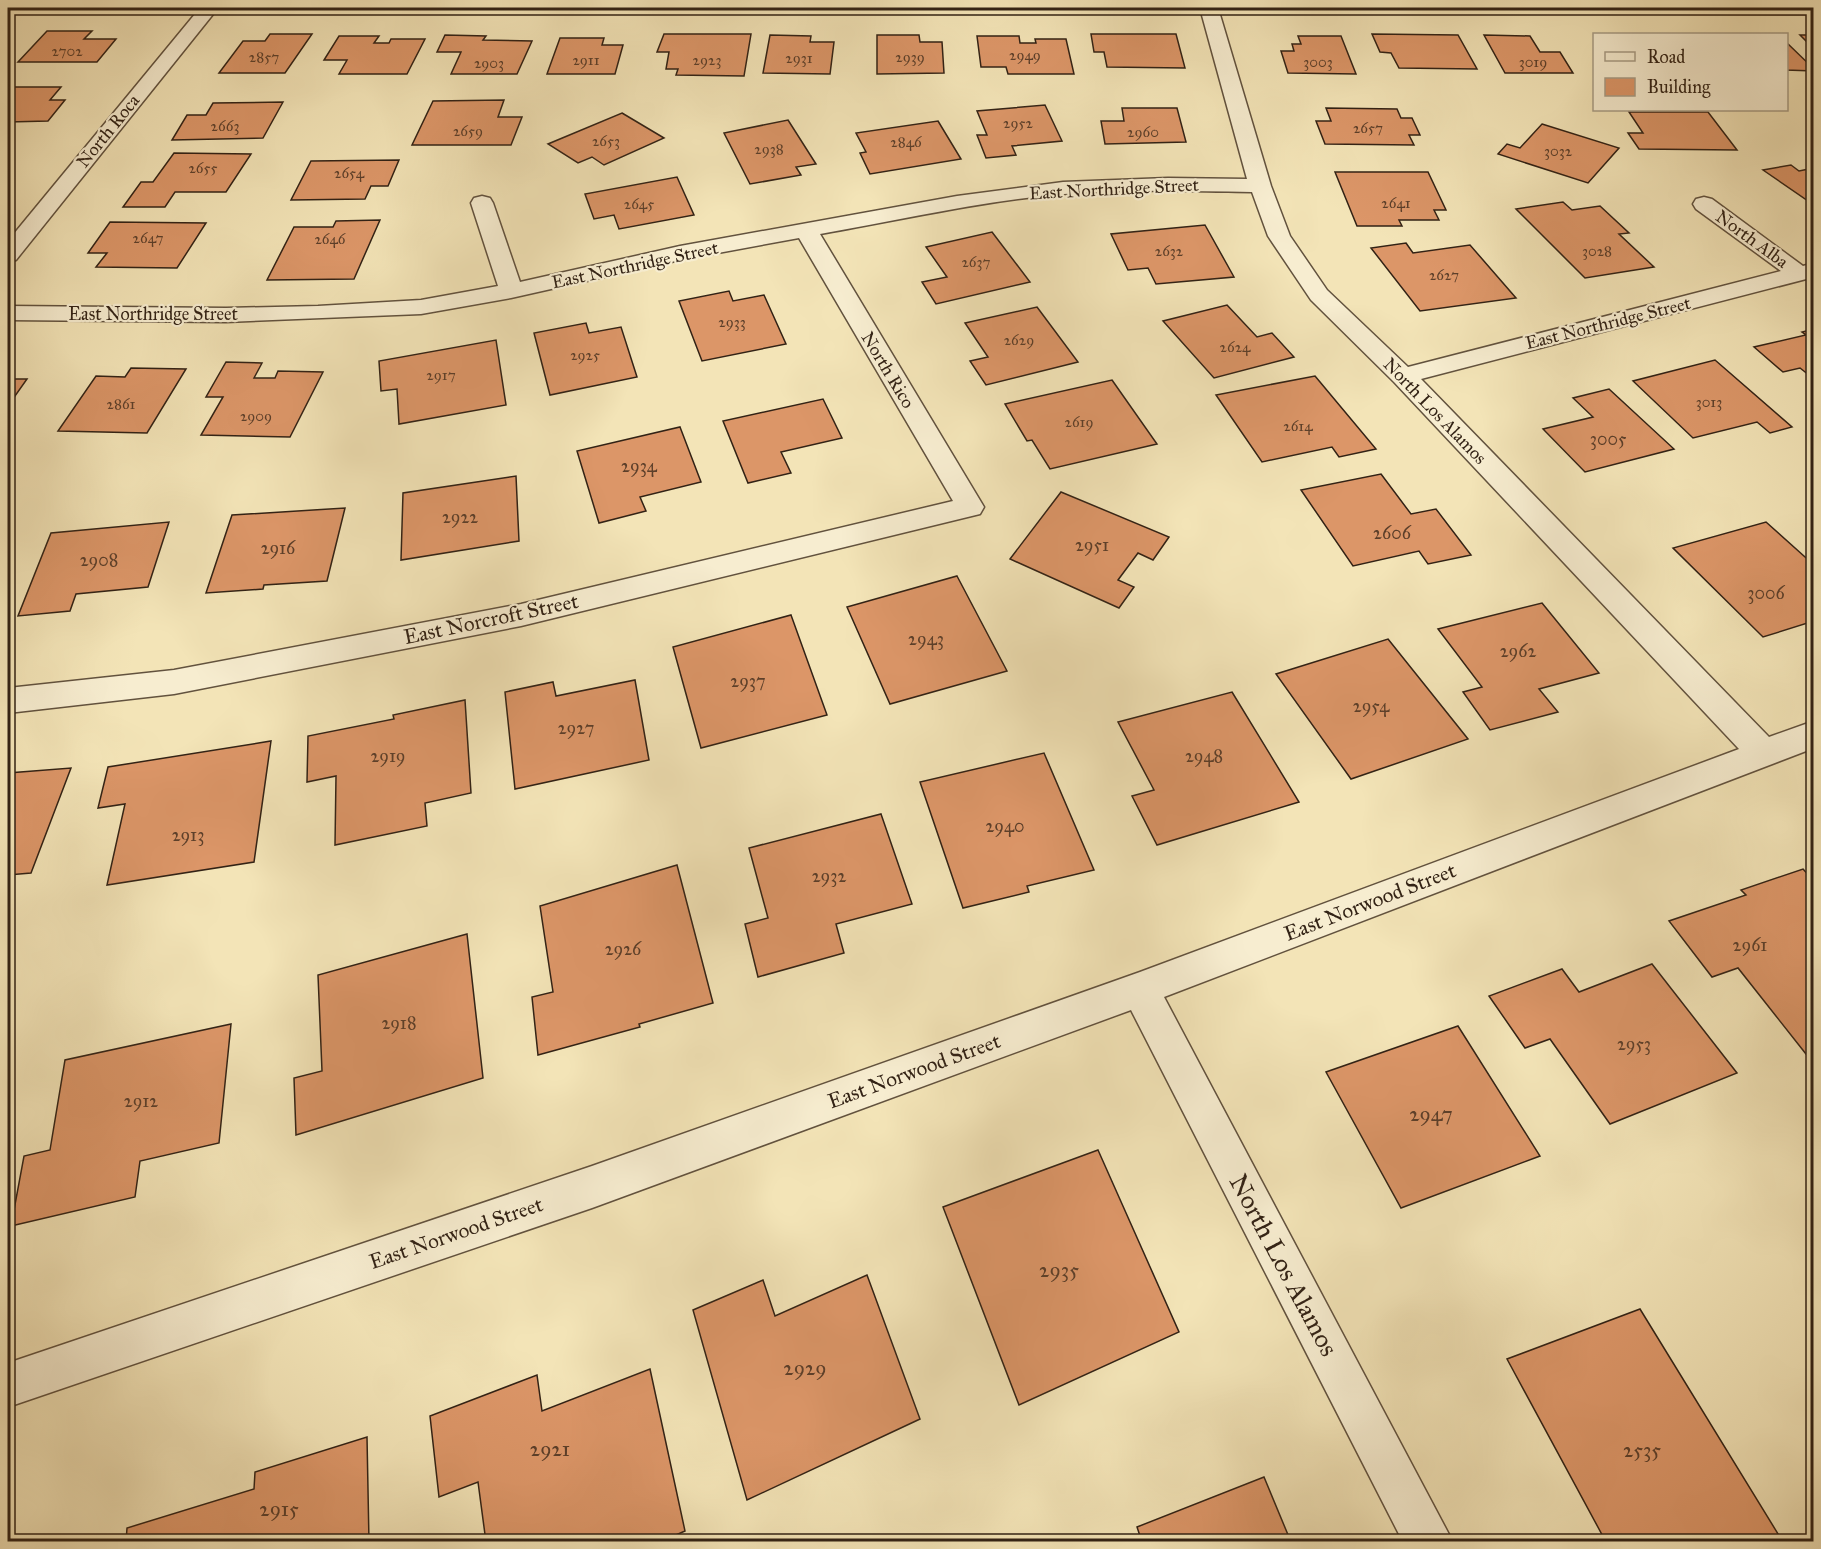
<svg xmlns="http://www.w3.org/2000/svg" width="1821" height="1549" font-family="'IM FELL Great Primer',serif">
<rect width="100%" height="100%" fill="#f3e4b7"/>
<filter id="stains"><feTurbulence type="fractalNoise" baseFrequency=".00333" numOctaves="4"/><feColorMatrix values="0 0 0 0 .2 0 0 0 0 .09 0 0 0 0 .02 0 0 0 .5 -.17"/></filter>
<radialGradient id="worn" r=".72"><stop offset=".6" stop-color="#630" stop-opacity="0"/><stop offset="1" stop-color="#630" stop-opacity=".3"/></radialGradient>
<g fill="#dc9668" stroke="#322215" stroke-width="1.5">
<polygon points="47,31 92,31 84,39 116,39 97,62 18,62"/>
<polygon points="270,34 312,34 285,73 219,73 243,41 265,41"/>
<polygon points="664,34 751,34 744,76 676,75 678,69 666,69 669,52 657,52"/>
<polygon points="1091,34 1176,34 1185,68 1107,67 1104,52 1094,52"/>
<polygon points="1372,34 1458,35 1477,69 1399,68 1391,53 1380,52"/>
<polygon points="445,35 486,36 483,40 532,41 517,74 451,74 461,52 437,52"/>
<polygon points="770,35 811,36 810,42 834,42 830,74 763,73"/>
<polygon points="877,35 919,35 920,42 942,42 944,73 877,74"/>
<polygon points="1484,35 1530,36 1540,52 1560,52 1573,73 1505,73"/>
<polygon points="1800,35 1814,35 1814,49"/>
<polygon points="339,36 379,36 374,43 389,43 391,39 425,39 407,74 339,74 347,60 324,60"/>
<polygon points="977,36 1019,36 1020,43 1036,43 1035,39 1066,39 1074,74 1008,74 1006,67 981,67"/>
<polygon points="1298,36 1341,36 1356,74 1288,73 1281,51 1294,51 1292,44 1301,44"/>
<polygon points="560,38 604,38 602,45 623,45 615,74 547,74"/>
<polygon points="1786,42 1814,69 1814,71 1786,70"/>
<polygon points="8,87 61,87 50,100 65,100 48,121 8,122"/>
<polygon points="504,100 498,117 522,117 511,145 412,145 433,101"/>
<polygon points="283,102 263,138 172,140 187,115 206,115 213,103"/>
<polygon points="1045,105 1062,141 1012,146 1016,155 986,158 977,135 987,135 977,111"/>
<polygon points="1122,108 1177,108 1186,142 1105,144 1101,121 1124,121"/>
<polygon points="1326,108 1397,109 1401,118 1412,118 1420,135 1409,135 1414,145 1325,144 1316,121 1331,121"/>
<polygon points="1629,112 1708,112 1737,150 1639,149 1628,133 1643,133"/>
<polygon points="622,113 664,138 604,165 592,157 578,163 548,144"/>
<polygon points="788,120 816,164 796,167 801,175 750,184 724,133"/>
<polygon points="938,121 961,159 870,174 860,153 866,152 856,133"/>
<polygon points="1542,124 1619,148 1588,183 1498,154 1507,144 1520,148"/>
<polygon points="174,153 251,154 226,192 175,192 165,207 123,207 141,182 153,182"/>
<polygon points="399,160 388,186 371,186 365,199 291,200 311,161"/>
<polygon points="1791,165 1799,171 1814,168 1814,205 1763,170"/>
<polygon points="1335,172 1428,172 1446,210 1434,210 1439,220 1399,220 1402,226 1357,226"/>
<polygon points="677,177 694,215 619,229 614,215 594,219 585,194"/>
<polygon points="1563,202 1572,210 1600,206 1629,233 1619,234 1654,267 1585,278 1516,209"/>
<polygon points="380,220 354,279 267,280 294,227 333,227 336,221"/>
<polygon points="110,222 206,223 177,268 96,267 107,253 88,253"/>
<polygon points="1205,225 1234,277 1156,284 1148,268 1128,270 1111,234"/>
<polygon points="992,232 1030,282 936,304 922,282 947,277 926,247"/>
<polygon points="1406,243 1413,253 1470,245 1516,298 1420,311 1371,248"/>
<polygon points="729,291 733,301 764,295 786,344 702,361 679,301"/>
<polygon points="1227,305 1257,337 1272,333 1294,357 1214,378 1163,321"/>
<polygon points="1037,307 1078,362 986,385 970,361 988,357 965,323"/>
<polygon points="586,323 589,333 621,327 637,377 550,395 534,333"/>
<polygon points="1814,329 1814,379 1800,368 1783,372 1754,347 1806,335 1802,332"/>
<polygon points="496,340 506,405 399,424 397,389 381,391 379,361"/>
<polygon points="1715,360 1792,427 1770,433 1757,422 1693,438 1633,381"/>
<polygon points="226,362 262,363 254,378 275,378 278,371 323,372 290,437 201,435 223,397 206,397"/>
<polygon points="131,368 186,369 147,433 58,431 96,376 125,377"/>
<polygon points="1315,376 1376,449 1339,457 1332,447 1262,462 1216,395"/>
<polygon points="8,379 27,379 8,406"/>
<polygon points="1112,380 1157,444 1050,469 1032,440 1027,441 1005,404"/>
<polygon points="1609,389 1674,449 1585,472 1543,429 1593,417 1573,398"/>
<polygon points="823,399 842,438 781,452 791,473 748,483 723,421"/>
<polygon points="680,427 701,482 640,497 646,511 599,523 577,451"/>
<polygon points="1381,474 1411,514 1436,509 1471,555 1428,564 1419,551 1353,566 1301,490"/>
<polygon points="516,476 519,541 401,560 403,493"/>
<polygon points="1061,492 1169,537 1153,560 1138,553 1118,580 1134,587 1119,608 1010,559"/>
<polygon points="345,508 327,581 264,585 263,589 206,593 232,515"/>
<polygon points="169,522 148,587 76,594 70,611 18,616 51,533"/>
<polygon points="1766,522 1814,565 1814,621 1763,637 1673,548"/>
<polygon points="957,576 1007,671 890,704 847,607"/>
<polygon points="1542,603 1599,673 1539,689 1558,712 1490,730 1463,692 1482,687 1438,629"/>
<polygon points="791,615 827,715 701,748 673,647"/>
<polygon points="1388,639 1468,739 1351,779 1276,674"/>
<polygon points="635,680 649,760 515,789 505,692 553,682 556,696"/>
<polygon points="1232,692 1299,802 1157,845 1132,796 1154,790 1118,722"/>
<polygon points="465,700 471,793 425,803 427,826 335,845 336,776 307,782 308,736 394,719 393,715"/>
<polygon points="271,741 254,862 107,885 125,804 98,808 108,767"/>
<polygon points="1044,753 1094,870 1027,886 1029,892 963,908 920,782"/>
<polygon points="71,768 31,873 8,875 8,773"/>
<polygon points="881,814 912,904 836,924 844,953 758,977 745,924 768,918 749,848"/>
<polygon points="677,865 713,1003 639,1024 640,1027 538,1055 532,997 553,992 540,906"/>
<polygon points="1803,869 1814,881 1814,1051 1806,1054 1738,968 1712,977 1669,921 1746,895 1741,890"/>
<polygon points="467,934 483,1078 296,1135 294,1078 322,1071 318,975"/>
<polygon points="1652,964 1737,1073 1610,1124 1550,1039 1525,1048 1489,996 1562,969 1579,992"/>
<polygon points="231,1024 219,1143 140,1161 135,1197 11,1226 24,1156 50,1150 65,1060"/>
<polygon points="1458,1026 1540,1156 1401,1208 1326,1072"/>
<polygon points="1098,1150 1179,1332 1019,1405 943,1207"/>
<polygon points="867,1275 920,1419 747,1500 693,1310 763,1280 775,1316"/>
<polygon points="1640,1309 1783,1542 1606,1542 1507,1359"/>
<polygon points="650,1369 685,1531 660,1542 486,1542 478,1482 439,1497 430,1416 537,1375 542,1411"/>
<polygon points="367,1437 369,1542 126,1542 127,1528 254,1489 255,1472"/>
<polygon points="1264,1477 1291,1542 1142,1542 1137,1527"/>
</g>
<g fill="none" stroke-linecap="round" stroke-linejoin="round">
<defs>
<g id="street">
<polygon points="200,8 218,8 16,260 8,262 8,241"/>
<path d="M1200,8H1218L1271,186L1290,236L1327,290L1408,367L1781,271L1696,209L1693,204L1696,199L1704,197L1712,199L1803,266L1814,263V277L1421,379L1769,737L1814,721V748L1164,997L1453,1542H1403L1131,1010L592,1208L8,1407V1363L592,1166L1140,972L1739,749L1394,382L1311,300L1268,236L1252,192C1189,191 1126,189 1064,194C982,201 900,220 820,234L984,507L980,514L521,626L174,694L8,713V688L174,670L521,604L953,501L799,238L680,260L511,298L421,314L226,322L8,320V306L226,308L318,306L421,300L498,286L471,203L474,198L482,196L490,198L493,203L520,282L680,246L957,196L1063,182L1168,178L1247,179Z"/>
<polygon points="1476,8 1814,8 1814,14 1485,13 1479,12"/>
</g>
</defs>
<use href="#street" stroke="#62523e" stroke-width="3"/>
<use href="#street" fill="#f7edd0" fill-rule="evenodd"/>
</g>
<g text-anchor="middle" dominant-baseline="central" stroke-width="4.5" stroke-linejoin="round" paint-order="stroke">
<g font-size="15" fill="#5c3f2a">
<text x="67" y="51">2702</text>
<text x="1025" y="55">2949</text>
<text x="264" y="57">2857</text>
<text x="910" y="57">2939</text>
<text x="799" y="58">2931</text>
<text x="586" y="60">2911</text>
<text x="707" y="60">2923</text>
<text x="1318" y="62">3003</text>
<text x="1533" y="62">3019</text>
<text x="489" y="63">2903</text>
<text x="1018" y="123">2952</text>
<text x="225" y="126">2663</text>
<text x="1368" y="128">2657</text>
<text x="468" y="131">2659</text>
<text x="1143" y="132">2960</text>
<text x="606" y="141">2653</text>
<text x="906" y="142">2846</text>
<text x="769" y="149">2938</text>
<text x="1558" y="151">3032</text>
<text x="203" y="168">2655</text>
<text x="349" y="173">2654</text>
<text x="1396" y="203">2641</text>
<text x="639" y="204">2645</text>
<text x="148" y="238">2647</text>
<text x="330" y="239">2646</text>
<text x="1169" y="251">2632</text>
<text x="1597" y="251">3028</text>
<text x="976" y="262">2637</text>
<text x="1444" y="275">2627</text>
<text x="732" y="322">2933</text>
<text x="1019" y="340">2629</text>
<text x="1235" y="347">2624</text>
<text x="585" y="355">2925</text>
<text x="441" y="375">2917</text>
<text x="1709" y="402">3013</text>
<text x="121" y="404">2861</text>
<text x="256" y="416">2909</text>
<text x="1079" y="422">2619</text>
<text x="1298" y="426">2614</text>
</g>
<g font-size="18" fill="#322215" stroke="#f7edd0">
<text transform="translate(108 131) rotate(-51)">North Roca</text>
<text transform="translate(1114 189) rotate(-3)">East Northridge Street</text>
<text transform="translate(1752 239) rotate(36)">North Alba</text>
<text transform="translate(635 265) rotate(-12)">East Northridge Street</text>
<text x="153" y="314">East Northridge Street</text>
<text transform="translate(1608 323) rotate(-14)">East Northridge Street</text>
<text transform="translate(888 370) rotate(59)">North Rico</text>
<text transform="translate(1435 411) rotate(46)">North Los Alamos</text>
</g>
<g font-size="18" fill="#5c3f2a">
<text x="1608" y="439">3005</text>
<text x="639" y="466">2934</text>
<text x="460" y="517">2922</text>
<text x="1392" y="533">2606</text>
<text x="1092" y="545">2951</text>
<text x="278" y="548">2916</text>
<text x="99" y="560">2908</text>
<text x="1766" y="593">3006</text>
<text x="926" y="639">2943</text>
<text x="1518" y="651">2962</text>
<text x="748" y="681">2937</text>
<text x="1371" y="706">2954</text>
<text x="576" y="728">2927</text>
<text x="388" y="756">2919</text>
<text x="1204" y="756">2948</text>
<text x="1005" y="826">2940</text>
<text x="188" y="835">2913</text>
<text x="829" y="876">2932</text>
<text x="1750" y="945">2961</text>
<text x="623" y="949">2926</text>
<text x="399" y="1023">2918</text>
<text x="1634" y="1044">2953</text>
<text x="141" y="1101">2912</text>
</g>
<g font-size="21" fill="#322215" stroke="#f7edd0">
<text transform="translate(491 619) rotate(-12)">East Norcroft Street</text>
<text transform="translate(1370 902) rotate(-21)">East Norwood Street</text>
<text transform="translate(914 1071) rotate(-20)">East Norwood Street</text>
<text transform="translate(456 1233) rotate(-19)">East Norwood Street</text>
</g>
<g font-size="21" fill="#5c3f2a">
<text x="1431" y="1114">2947</text>
<text x="1059" y="1270">2935</text>
<text x="805" y="1368">2929</text>
<text x="550" y="1449">2921</text>
<text x="1642" y="1450">2535</text>
<text x="279" y="1509">2915</text>
</g>
<g font-size="26" fill="#322215" stroke="#f7edd0">
<text transform="translate(1284 1265) rotate(62)">North Los Alamos</text>
</g>
</g>
<rect width="1821" height="1549" fill="none" stroke="#f3e4b7" stroke-width="30"/>
<rect x="9" y="9" width="1803" height="1531" fill="none" stroke="#322215" stroke-width="3"/>
<rect x="15" y="15" width="1791" height="1519" fill="none" stroke="#322215" stroke-width="1.5"/>
<rect x="1593" y="33" width="195" height="78" fill="#f7edd0" stroke="#a89c85" stroke-width="1.5"/>
<rect x="1605" y="52" width="30" height="9" fill="#f7edd0" stroke="#a89c85" stroke-width="1.5"/>
<text x="1647" y="63" font-size="18" fill="#322215">Road</text>
<rect x="1605" y="78" width="30" height="18" fill="#dc9668" stroke="#a89c85" stroke-width="1.5"/>
<text x="1647" y="93" font-size="18" fill="#322215">Building</text>
<rect width="100%" height="100%" filter="url(#stains)"/>
<rect width="100%" height="100%" fill="url(#worn)"/>
</svg>
